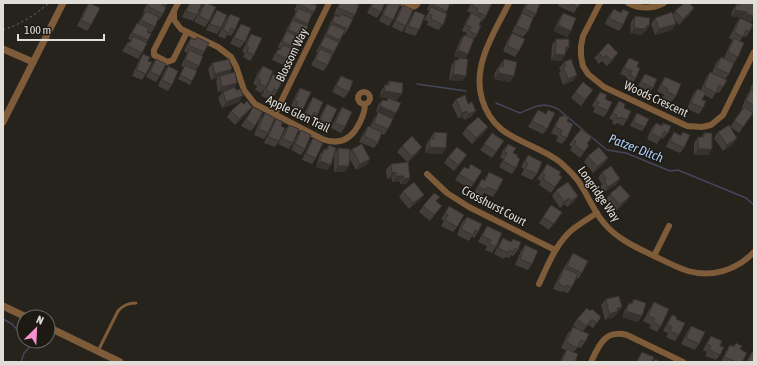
<svg xmlns="http://www.w3.org/2000/svg" width="757" height="365" font-family="'Asap Condensed',sans-serif">
<rect width="100%" height="100%" fill="#26221c"/>
<g fill="none" stroke-linecap="round" stroke-linejoin="round">
<g stroke="#44475b" stroke-width="1.5">
<polyline points="417,84 466,91"/>
<path d="M496,103L520,113C534,107 543,101 558,109L607,150L626,153L670,171L678,170L746,198L754,205"/>
<polyline points="3,319 12,324 24,337"/>
<polyline points="21,362 24,353 29,348 28,341"/>
</g>
<path stroke="#736f6a" stroke-width="1" stroke-dasharray="2 3" stroke-linecap="butt" d="M3,30C21,24 35,15 49,3"/>
<path stroke="#7e5b39" stroke-width="3" d="M98,351L118,311C123,305 128,303 136,303"/>
<g stroke="#7e5b39" stroke-width="6">
<polyline points="178,3 154,50 154,55 167,62 173,60 187,32"/>
<path d="M402,3C408,6 414,10 418,3"/>
<path d="M509,3C494,33 472,65 482,99C494,141 532,140 560,162C568,169 577,177 582,187C589,198 595,213 604,223C616,238 635,247 652,255C663,260 675,267 688,271C712,278 737,270 754,252"/>
<polyline points="600,3 583,36 581,46 581,56 583,66 588,74 604,87 687,126 702,127 711,125 723,115 754,52"/>
<path d="M628,3C640,9 652,9 664,3"/>
<path d="M174,11V20L181,29L218,47L231,57L236,66L244,90L255,104L322,139C340,146 352,139 360,122C363,116 365,111 365,104"/>
<circle cx="364" cy="98" r="6"/>
<polyline points="274,116 329,3"/>
<polyline points="427,174 447,193 469,207 555,250"/>
<polyline points="654,256 669,226"/>
<path d="M539,284C548,265 556,243 573,229C581,223 589,218 597,213"/>
<path d="M591,362C599,345 605,329 627,335L683,362"/>
</g>
<g stroke="#7e5b39" stroke-width="7">
<polyline points="3,49 33,62"/>
<polyline points="3,122 63,3"/>
<polyline points="3,306 26,317"/>
<polyline points="48,327 120,362"/>
</g>
</g>
<g fill="#433d3a">
<polygon points="89,3 91,25 87,31 77,26 85,9"/>
<polygon points="147,3 168,3 166,6 162,5 163,14 159,20 158,19 155,27 151,33 148,31 148,40 146,43 142,53 138,59 122,51 128,42 129,42 131,40 128,39 133,29 137,23 138,23 144,13 143,12"/>
<polygon points="189,3 202,3 197,15 193,21 182,17"/>
<polygon points="204,3 209,21 205,27 194,22 201,8"/>
<polygon points="295,3 318,3 316,5 314,4 314,12 311,16 307,26 304,36 297,49 286,66 272,60 274,55 278,49 280,49 278,47 296,11 294,10 297,5 295,4"/>
<polygon points="339,3 358,3 355,15 352,19 348,29 344,35 343,35 328,65 323,71 311,65 317,53 316,52 321,42 323,39 331,21 335,15 339,17 339,16 334,14"/>
<polygon points="372,3 385,3 381,12 377,18 367,13"/>
<polygon points="387,3 400,3 393,20 389,26 379,21"/>
<polygon points="430,3 454,3 453,5 450,4 445,13 443,25 438,30 427,25 428,21 424,20 429,11 427,10"/>
<polygon points="471,3 492,3 486,16 482,22 481,21 479,25 477,35 474,39 468,54 465,58 462,81 449,80 451,66 455,60 458,60 459,58 454,56 460,40 464,35 466,35 467,33 462,31 467,19 471,13 467,11"/>
<polygon points="526,3 540,3 536,14 533,18 528,31 523,37 512,32"/>
<polygon points="559,3 580,3 574,13 558,6"/>
<polygon points="736,3 753,3 751,22 745,21 750,31 746,37 743,36 740,41 738,57 734,63 729,74 725,79 723,87 719,93 716,92 712,99 704,95 702,100 703,108 699,114 687,109 693,94 697,89 701,90 706,78 710,72 712,73 716,63 721,57 724,58 730,44 733,40 729,38 736,24 740,18 743,20 743,18 731,16 732,11 736,5"/>
<polygon points="403,5 406,26 402,32 392,27 399,11"/>
<polygon points="694,8 690,14 679,25 675,20 676,24 672,30 655,35 651,24 655,18 673,15 675,11"/>
<polygon points="614,9 621,12 623,9 623,25 619,31 605,24 609,15"/>
<polygon points="217,10 221,28 217,34 206,30 213,16"/>
<polygon points="415,11 419,30 415,36 404,32 411,17"/>
<polygon points="563,13 571,31 567,37 554,31 559,19"/>
<polygon points="230,14 235,30 231,36 227,35 225,39 218,36 226,19"/>
<polygon points="635,16 649,26 645,32 644,32 642,35 630,33 631,22"/>
<polygon points="241,24 245,42 240,48 230,44 237,30"/>
<polygon points="512,33 519,51 515,57 503,51 508,39"/>
<polygon points="251,34 254,55 250,61 243,57 245,53 242,52 247,40"/>
<polygon points="197,37 204,52 202,56 199,66 196,70 192,81 190,85 178,79 184,67 181,66 187,53 184,51 187,44 191,38 195,40"/>
<polygon points="556,39 569,47 566,52 561,61 551,60 552,45"/>
<polygon points="608,43 614,59 607,66 602,61 599,64 594,58 599,53"/>
<polygon points="143,54 148,61 146,74 142,80 132,76 139,60"/>
<polygon points="629,58 636,78 632,83 626,81 627,77 620,74 625,64"/>
<polygon points="156,59 160,76 156,82 146,77 152,65"/>
<polygon points="504,59 510,82 494,79 495,72 499,66 500,67 500,65"/>
<polygon points="564,62 577,75 573,81 563,85 559,73 561,71 559,68"/>
<polygon points="212,63 232,69 229,74 237,83 234,88 239,102 222,108 218,98 223,92 226,91 218,92 216,81 218,78 211,80 208,69"/>
<polygon points="168,66 172,85 168,91 158,86 164,72"/>
<polygon points="263,66 266,87 261,93 255,90 257,86 253,84 258,72"/>
<polygon points="273,74 278,90 274,96 271,95 268,99 261,96 269,80"/>
<polygon points="645,74 653,88 650,92 638,86 642,78"/>
<polygon points="341,76 349,92 344,98 332,92 337,82"/>
<polygon points="665,77 676,96 671,102 662,98 664,95 657,91 661,83"/>
<polygon points="754,80 754,113 751,111 753,113 739,133 730,127 743,108 742,107 747,95 751,90 750,89"/>
<polygon points="389,81 397,100 390,99 396,113 392,119 388,129 384,135 381,134 378,143 374,148 359,142 364,132 368,126 370,127 374,118 378,113 376,112 378,105 382,100 386,101 388,98 380,97 381,91 385,85 386,85"/>
<polygon points="300,88 303,109 299,114 292,111 294,107 291,106 296,94"/>
<polygon points="593,90 581,106 571,98 575,92"/>
<polygon points="600,92 605,99 608,111 604,117 593,112 595,108 592,106 596,98"/>
<polygon points="313,97 318,114 314,120 311,118 308,122 302,119 309,103"/>
<polygon points="456,99 468,104 476,111 471,117 464,120 463,117 458,118 452,105"/>
<polygon points="619,101 624,108 627,120 623,126 617,123 615,125 612,123 613,120 609,119 615,107"/>
<polygon points="327,104 330,124 326,130 316,126 323,110"/>
<polygon points="253,107 255,126 251,131 241,126"/>
<polygon points="342,107 345,127 341,133 331,128 338,113"/>
<polygon points="538,110 546,114 548,110 547,129 543,134 528,127 534,116"/>
<polygon points="231,111 248,112 235,125 227,117"/>
<polygon points="265,113 268,133 264,139 254,135 260,119"/>
<polygon points="637,113 645,127 642,131 630,126 634,117"/>
<polygon points="563,115 567,121 567,138 562,144 556,141 558,136 551,133 556,122 560,116 562,117"/>
<polygon points="276,119 281,126 279,141 275,147 264,143 272,125"/>
<polygon points="656,123 661,126 663,123 668,133 663,139 661,138 657,144 647,139 651,129"/>
<polygon points="289,125 293,143 289,149 278,144 285,130"/>
<polygon points="466,128 484,133 472,144 462,134"/>
<polygon points="301,130 305,149 301,155 291,150 297,136"/>
<polygon points="434,132 446,148 442,154 425,153 426,145"/>
<polygon points="674,132 680,135 683,132 684,148 680,153 666,147 670,138"/>
<polygon points="718,132 737,138 733,144 723,151 714,138"/>
<polygon points="492,133 504,141 492,158 480,150"/>
<polygon points="704,133 712,149 708,155 694,155 694,143 698,137 701,137"/>
<polygon points="313,138 316,158 312,164 302,160 309,144"/>
<polygon points="573,139 587,144 589,145 580,158 570,150 572,147 569,145"/>
<polygon points="508,144 517,157 516,168 512,174 499,167 503,159 500,158 503,150"/>
<polygon points="329,145 331,165 327,170 316,167 320,154 324,149 326,149"/>
<polygon points="402,146 418,153 408,162 410,178 406,184 400,184 400,182 392,182 392,178 387,179 386,170 391,164 407,162 397,152"/>
<polygon points="338,148 349,153 352,149 370,159 366,165 356,170 349,158 345,172 334,172 334,154"/>
<polygon points="528,155 537,174 532,180 521,175 524,169 521,167 524,161"/>
<polygon points="588,156 604,164 593,173 584,162"/>
<polygon points="448,157 463,161 454,171 444,163"/>
<polygon points="547,164 562,177 551,193 539,185 541,181 537,179"/>
<polygon points="464,167 467,169 482,171 470,189 455,180"/>
<polygon points="489,172 497,191 493,197 484,193 482,196 474,193 478,185 482,179 484,180"/>
<polygon points="602,172 616,185 604,192 600,187 602,184 598,178"/>
<polygon points="568,182 574,202 567,207 565,204 560,208 552,196 556,190"/>
<polygon points="403,191 424,195 420,200 409,209 399,197"/>
<polygon points="610,194 630,196 626,202 616,211 606,200"/>
<polygon points="440,197 436,201 437,212 430,221 419,212 423,206"/>
<polygon points="551,205 562,212 549,230 539,223"/>
<polygon points="449,206 457,227 453,232 441,226 444,221 441,219"/>
<polygon points="467,217 478,232 474,238 472,236 469,241 457,235 462,222"/>
<polygon points="487,226 496,247 492,253 485,250 487,246 478,242 483,232"/>
<polygon points="503,238 511,242 513,239 518,250 513,256 511,255 509,258 505,257 504,259 494,254 499,244"/>
<polygon points="525,245 532,264 528,270 515,265 521,251"/>
<polygon points="573,253 582,273 578,279 576,278 572,287 568,293 562,291 561,292 553,289 560,274"/>
<polygon points="606,299 622,307 614,317 605,320 601,305"/>
<polygon points="634,299 638,322 622,317 625,309 629,303 631,303"/>
<polygon points="654,302 661,326 657,332 649,328 651,325 643,321 650,308"/>
<polygon points="590,311 601,317 593,328 588,325 583,331 585,342 581,348 578,347 574,352 575,362 560,362 563,355 566,350 561,348 568,333 573,327 579,330 573,325 577,319"/>
<polygon points="672,315 676,319 679,335 675,341 666,337 668,333 663,331 668,321"/>
<polygon points="691,326 699,344 695,350 681,344 687,332"/>
<polygon points="711,336 720,355 716,360 705,356 707,352 703,350 707,342"/>
<polygon points="736,343 740,349 742,362 721,362 726,351 730,345 733,346"/>
<polygon points="642,352 652,362 636,362 638,358"/>
<polygon points="752,352 754,362 746,362 748,358"/>
</g>
<g fill="#37322f">
<polygon points="694,8 690,14 679,25 683,19"/>
<polygon points="735,10 747,12 743,18 731,16"/>
<polygon points="747,14 754,16 754,18 751,22 742,20"/>
<polygon points="676,24 672,30 655,35 659,29"/>
<polygon points="558,25 571,31 567,37 554,31"/>
<polygon points="646,26 649,26 645,32 644,32 642,35 630,33 634,28"/>
<polygon points="566,47 569,47 565,53"/>
<polygon points="458,50 468,54 464,60 454,56"/>
<polygon points="618,53 614,59 607,66 611,60"/>
<polygon points="555,54 565,55 561,61 551,60"/>
<polygon points="232,69 228,75 220,76 218,78 211,80 215,74"/>
<polygon points="498,73 514,76 510,82 494,79"/>
<polygon points="453,74 466,76 462,81 449,80"/>
<polygon points="577,75 573,81 563,85 568,79"/>
<polygon points="237,83 233,89 218,92 222,87"/>
<polygon points="384,91 402,94 397,100 380,97"/>
<polygon points="243,96 239,102 222,108 226,102"/>
<polygon points="380,106 396,113 392,119 376,112"/>
<polygon points="252,107 248,112 235,125 239,119"/>
<polygon points="467,111 463,117 458,118 462,113"/>
<polygon points="476,111 471,117 464,120 468,114"/>
<polygon points="488,127 484,133 472,144 476,138"/>
<polygon points="737,138 733,144 723,151 727,145"/>
<polygon points="422,147 418,153 407,163 412,157"/>
<polygon points="429,147 446,148 442,154 425,153"/>
<polygon points="698,149 712,149 708,155 694,155"/>
<polygon points="467,155 463,161 454,171 458,165"/>
<polygon points="608,158 604,164 593,173 597,167"/>
<polygon points="370,159 366,165 356,170 360,164"/>
<polygon points="320,161 331,165 327,170 316,167"/>
<polygon points="338,166 349,166 345,172 334,172"/>
<polygon points="396,172 392,178 387,179 392,173"/>
<polygon points="396,176 404,176 400,182 392,182"/>
<polygon points="410,178 406,184 400,184 404,179"/>
<polygon points="620,179 616,185 604,192 608,187"/>
<polygon points="424,195 420,200 409,209 413,203"/>
<polygon points="578,196 574,202 567,207 571,201"/>
<polygon points="630,196 626,202 616,211 620,205"/>
<polygon points="569,198 565,204 560,208 564,202"/>
<polygon points="622,307 614,317 605,320 609,314 617,308"/>
<polygon points="626,311 642,316 638,322 622,317"/>
</g>
<g fill="#4e4743" stroke="#37322f">
<polygon points="89,3 100,8 91,25 81,20"/>
<polygon points="149,3 163,3 162,5 166,7 163,14 147,6"/>
<polygon points="190,3 202,3 197,15 186,11"/>
<polygon points="205,3 207,3 216,7 209,21 199,16"/>
<polygon points="299,3 314,3 313,4 317,6 314,12 298,4"/>
<polygon points="340,3 355,3 359,5 355,15 338,8"/>
<polygon points="373,3 385,3 381,12 371,7"/>
<polygon points="388,3 401,3 393,20 383,15"/>
<polygon points="431,3 450,3 447,11 431,4"/>
<polygon points="473,3 492,3 486,16 477,12 478,9 472,5"/>
<polygon points="528,3 540,3 536,14 525,9"/>
<polygon points="569,3 580,3 578,7"/>
<polygon points="684,3 689,3 694,8 683,19 675,11"/>
<polygon points="739,3 753,3 753,6 754,6 754,16 747,14 747,12 735,10 736,5 739,6"/>
<polygon points="403,5 413,10 406,26 396,21"/>
<polygon points="431,7 447,14 443,25 431,19 432,15 428,14"/>
<polygon points="298,8 312,14 308,24 294,18"/>
<polygon points="614,9 621,13 623,9 629,12 623,25 609,18"/>
<polygon points="217,10 227,15 221,28 210,24"/>
<polygon points="146,11 159,17 155,27 141,20"/>
<polygon points="415,11 425,15 419,30 408,26"/>
<polygon points="672,12 676,24 659,29 655,18"/>
<polygon points="471,13 482,18 479,25 481,26 477,35 469,31 471,27 466,25"/>
<polygon points="522,13 533,18 528,31 516,26"/>
<polygon points="563,13 576,18 571,31 558,25"/>
<polygon points="230,14 240,18 235,30 231,28 229,33 223,30"/>
<polygon points="341,14 353,19 348,29 332,22 335,15 339,17"/>
<polygon points="635,16 650,18 649,26 646,26 646,29 634,28"/>
<polygon points="740,18 753,24 750,31 746,30 743,37 734,32"/>
<polygon points="292,20 308,26 304,36 288,30"/>
<polygon points="137,23 149,28 147,32 151,34 148,40 132,33"/>
<polygon points="241,24 251,28 245,42 234,38"/>
<polygon points="331,24 345,30 340,40 326,34"/>
<polygon points="287,31 302,39 297,49 282,41"/>
<polygon points="512,33 525,39 519,51 507,46"/>
<polygon points="251,34 262,38 254,55 247,52 249,47 246,46"/>
<polygon points="464,35 474,39 468,54 458,50"/>
<polygon points="133,36 147,43 142,53 126,45 128,42 130,43"/>
<polygon points="325,36 339,42 334,52 320,46"/>
<polygon points="197,37 209,43 204,52 188,45 191,38 195,40"/>
<polygon points="734,38 744,43 738,57 728,52"/>
<polygon points="556,39 569,39 569,47 566,47 565,55 555,54"/>
<polygon points="608,43 618,53 611,60 606,55 604,58 599,53"/>
<polygon points="283,45 295,50 290,60 276,54 278,49 280,50"/>
<polygon points="320,49 332,54 328,65 315,60"/>
<polygon points="189,50 203,56 199,66 185,60"/>
<polygon points="143,54 150,57 148,61 152,62 146,74 136,70"/>
<polygon points="721,57 734,63 729,74 716,68"/>
<polygon points="459,58 468,59 466,76 453,74 455,60 459,60"/>
<polygon points="629,58 639,62 637,67 640,68 636,78 630,75 632,71 624,68"/>
<polygon points="156,59 166,64 160,76 150,72"/>
<polygon points="229,59 232,69 215,74 212,63"/>
<polygon points="504,59 517,62 514,76 498,73 499,66 503,67"/>
<polygon points="571,59 577,75 568,79 563,67 566,66 564,62"/>
<polygon points="185,65 197,71 192,81 180,75"/>
<polygon points="168,66 178,71 172,85 162,80"/>
<polygon points="263,66 273,71 266,87 259,84 261,80 257,78"/>
<polygon points="235,72 237,83 222,87 220,76"/>
<polygon points="710,72 727,80 723,87 719,85 716,93 704,87"/>
<polygon points="273,74 283,79 278,90 274,89 272,93 266,90"/>
<polygon points="645,74 657,79 653,88 641,82"/>
<polygon points="341,76 353,81 349,92 336,86"/>
<polygon points="665,77 681,84 676,96 667,92 668,89 661,85"/>
<polygon points="389,81 403,83 402,94 384,91 385,85 389,85"/>
<polygon points="583,82 593,90 585,100 575,92"/>
<polygon points="235,87 236,90 241,89 243,96 226,102 223,92"/>
<polygon points="300,88 311,92 303,109 296,105 298,102 295,100"/>
<polygon points="697,89 706,92 702,100 706,101 703,108 691,103"/>
<polygon points="751,89 754,90 754,105 746,101"/>
<polygon points="600,92 607,95 605,99 612,102 608,111 597,106 599,102 596,100"/>
<polygon points="465,95 468,104 472,102 476,111 468,114 467,111 462,113 456,99"/>
<polygon points="313,97 323,102 318,114 314,112 312,116 306,113"/>
<polygon points="388,98 401,103 396,113 380,106 382,100 387,101"/>
<polygon points="247,101 252,107 239,119 231,111 241,102 244,104"/>
<polygon points="619,101 625,104 624,108 631,111 627,120 620,117 619,119 616,117 617,115 613,113"/>
<polygon points="327,104 337,109 330,124 320,120"/>
<polygon points="253,107 263,112 255,126 246,120"/>
<polygon points="342,107 352,112 345,127 335,123"/>
<polygon points="744,107 753,113 743,127 734,121"/>
<polygon points="538,110 546,114 548,110 555,113 547,129 532,121"/>
<polygon points="378,112 393,119 388,129 374,123"/>
<polygon points="265,113 275,118 268,133 258,129"/>
<polygon points="637,113 649,119 645,127 633,122"/>
<polygon points="563,115 569,117 567,121 573,124 567,138 560,135 562,130 555,127 560,116 562,117"/>
<polygon points="478,117 488,127 476,138 466,128"/>
<polygon points="276,119 283,122 281,126 285,128 279,141 268,137"/>
<polygon points="656,123 662,126 663,123 671,126 668,133 664,132 661,138 651,133"/>
<polygon points="289,125 299,129 293,143 283,139"/>
<polygon points="729,125 737,138 727,145 718,132"/>
<polygon points="368,126 382,132 378,143 364,136"/>
<polygon points="581,129 592,137 587,144 589,145 584,152 574,144 576,142 573,139"/>
<polygon points="301,130 311,135 305,149 295,144"/>
<polygon points="434,132 447,133 446,148 429,147 430,139 434,139"/>
<polygon points="674,132 681,136 683,132 690,135 684,148 670,141"/>
<polygon points="492,133 504,141 496,152 484,144"/>
<polygon points="704,133 712,133 712,149 698,149 698,137 704,137"/>
<polygon points="412,136 422,147 412,157 402,146"/>
<polygon points="313,138 323,143 316,158 306,154"/>
<polygon points="362,144 370,159 360,164 352,149"/>
<polygon points="508,144 516,148 513,153 518,155 517,157 520,159 516,168 503,161 507,153 504,152"/>
<polygon points="329,145 336,148 331,165 320,161 324,149 327,150"/>
<polygon points="457,147 467,155 458,165 448,157"/>
<polygon points="599,147 608,158 597,167 588,156"/>
<polygon points="338,148 350,149 349,166 338,166"/>
<polygon points="528,155 542,162 537,174 525,169 528,163 525,162"/>
<polygon points="408,162 410,178 404,179 404,176 396,176 396,172 392,173 391,164"/>
<polygon points="471,164 482,171 474,183 459,174 464,167 468,169"/>
<polygon points="547,164 561,172 559,175 562,177 555,187 543,179 545,175 542,173"/>
<polygon points="611,166 620,179 608,187 604,181 606,179 602,172"/>
<polygon points="489,172 503,179 497,191 487,187 486,190 478,187 482,179 485,181"/>
<polygon points="414,182 424,195 413,203 403,191"/>
<polygon points="568,182 578,196 571,201 569,198 564,202 556,190"/>
<polygon points="620,185 630,196 620,205 610,194"/>
<polygon points="434,193 440,197 436,201 442,206 434,215 423,206"/>
<polygon points="551,205 562,212 554,224 543,217"/>
<polygon points="449,206 464,215 457,227 445,220 448,215 445,213"/>
<polygon points="467,217 482,224 478,232 475,230 473,235 461,229"/>
<polygon points="487,226 502,233 496,247 489,244 491,240 482,236"/>
<polygon points="503,238 511,242 513,239 521,242 518,250 515,248 513,252 509,250 508,253 498,248"/>
<polygon points="525,245 538,251 532,264 520,259"/>
<polygon points="573,253 588,261 582,273 567,266"/>
<polygon points="564,268 578,274 572,287 566,285 565,287 558,283"/>
<polygon points="619,296 622,307 617,308 618,311 609,314 606,299"/>
<polygon points="634,299 646,303 642,316 626,311 629,303 632,304"/>
<polygon points="654,302 669,309 661,326 653,322 655,319 648,315"/>
<polygon points="587,308 590,311 592,309 601,317 597,323 592,319 586,326 577,319"/>
<polygon points="672,315 677,317 676,319 685,323 679,335 670,331 672,327 667,325"/>
<polygon points="691,326 705,332 699,344 686,338"/>
<polygon points="573,327 589,334 585,342 581,340 577,348 566,342"/>
<polygon points="711,336 722,341 720,346 724,347 720,355 709,350 711,346 707,344"/>
<polygon points="736,343 742,346 740,349 747,353 742,362 736,362 724,357 730,345 734,347"/>
<polygon points="567,349 578,354 575,362 563,362 562,361"/>
<polygon points="642,352 654,357 652,362 637,362"/>
<polygon points="752,352 754,353 754,362 747,362"/>
<polygon points="655,359 661,362 654,362"/>
</g>
<g text-anchor="middle" dominant-baseline="central" stroke-width="3" stroke-linejoin="round" paint-order="stroke">
<g font-size="12" fill="#e1deda" stroke="#1d1913">
<text transform="translate(292 55) rotate(-64)">Blossom Way</text>
<text transform="translate(656 99) rotate(25)">Woods Crescent</text>
<text transform="translate(298 114) rotate(26)">Apple Glen Trail</text>
<text transform="translate(599 194) rotate(55)">Longridge Way</text>
<text transform="translate(494 206) rotate(28)">Crosshurst Court</text>
</g>
<g font-size="13" font-style="italic" fill="#abcefa" stroke="#1d1913">
<text transform="translate(636 148) rotate(21)">Patzer Ditch</text>
</g>
</g>
<rect width="757" height="365" fill="none" stroke="#e1deda" stroke-width="8"/>
<g transform="translate(36 329) rotate(24)"><circle r="19" fill="#1d1913" stroke="#6b6863"/>
<path d="M0-3L7 15L0 10L-7 15Z" fill="#f790ce"/>
<text y="-6" font-size="11" font-weight="bold" text-anchor="middle" fill="#e1deda">N</text>
</g>
<path d="M18 34v6h86v-6" fill="none" stroke="#e1deda" stroke-width="2"/>
<text x="24" y="34" font-size="12" fill="#e1deda" stroke="#1d1913" stroke-width="3" paint-order="stroke">100 m</text>
</svg>
